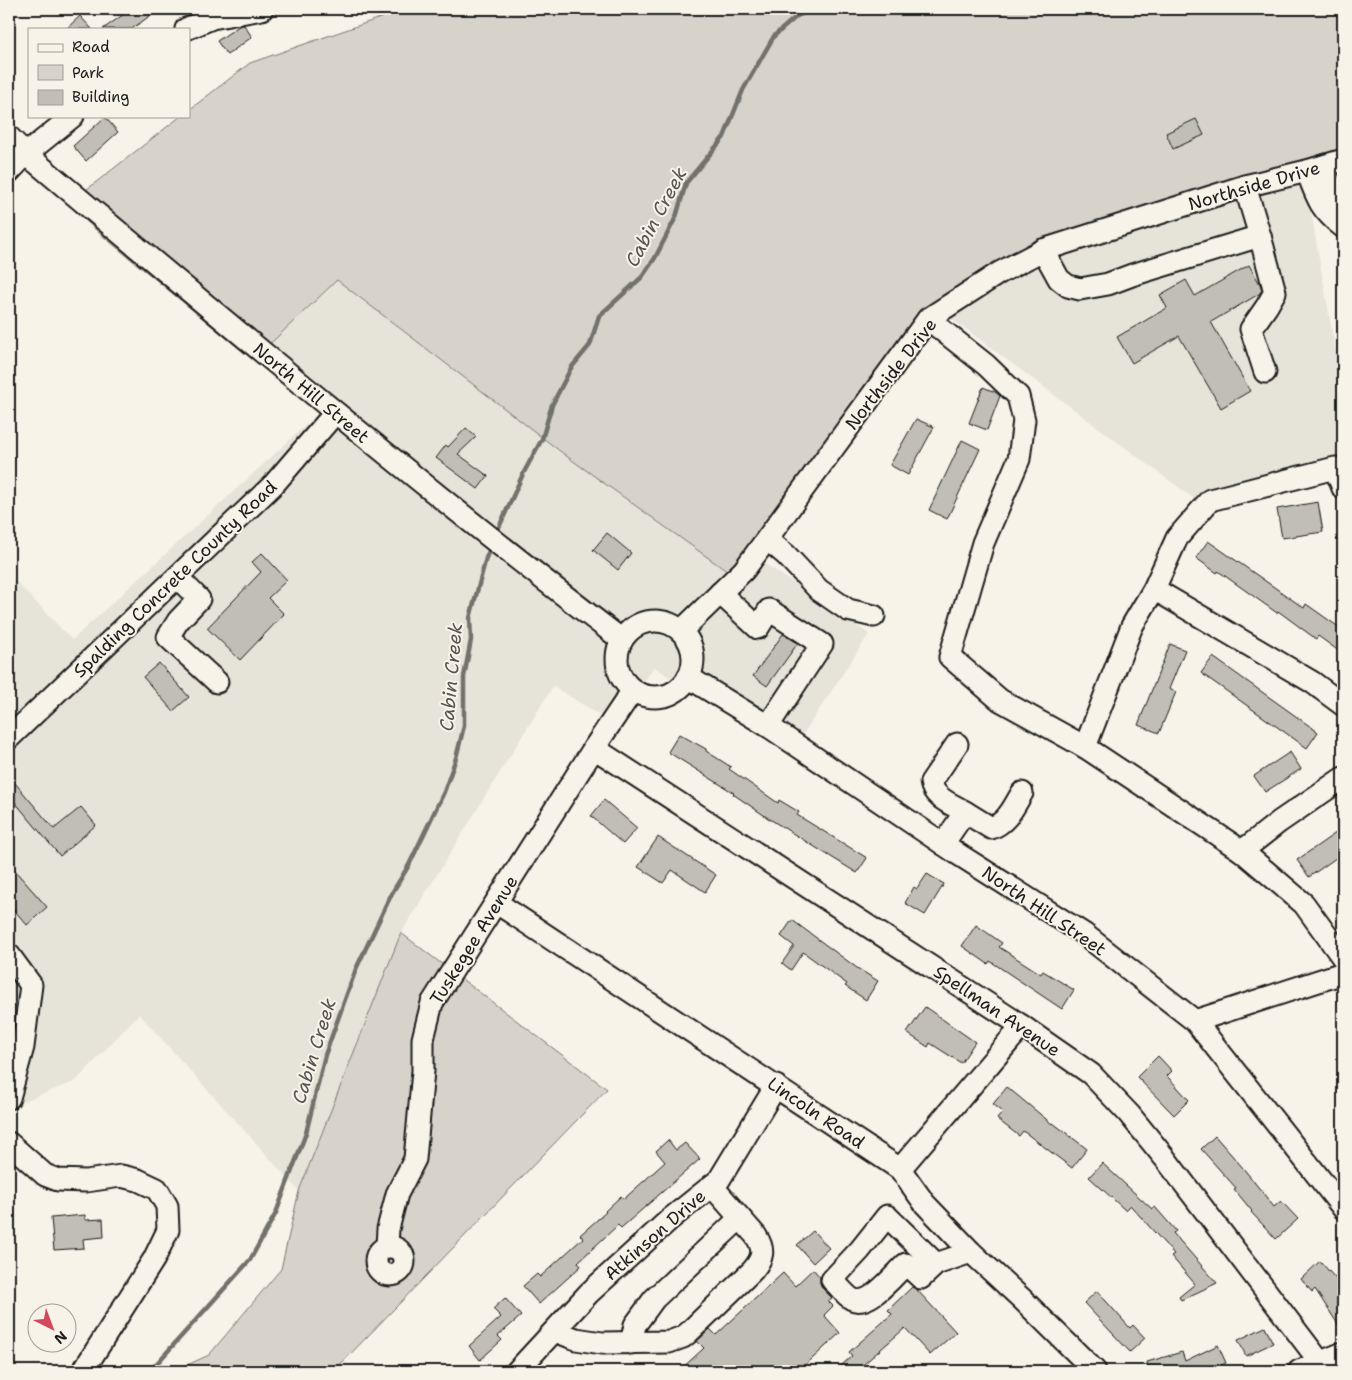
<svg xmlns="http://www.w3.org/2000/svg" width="1352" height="1380" font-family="'Shantell Sans',sans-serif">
<rect width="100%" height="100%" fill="#f7f3e8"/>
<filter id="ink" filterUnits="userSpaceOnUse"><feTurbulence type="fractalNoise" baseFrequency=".02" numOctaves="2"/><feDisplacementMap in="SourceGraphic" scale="10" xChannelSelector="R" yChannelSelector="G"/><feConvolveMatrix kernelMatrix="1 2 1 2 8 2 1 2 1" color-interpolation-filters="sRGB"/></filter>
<g filter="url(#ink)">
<g fill="#e6e3d9">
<polygon points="1304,173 1343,393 1343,462 1197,501 936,307 1012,252"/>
<polygon points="337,280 569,458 742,582 758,559 869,634 790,754 654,667 614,724 553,686 401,933 299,1191 139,1014 76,1081 9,1107 9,574 72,640 319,413 253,360"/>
</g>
<g fill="#d7d3cb" stroke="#7a7874">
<polygon points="406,9 1343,9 1343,161 1304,173 1012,252 936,307 742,582 569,458 337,280 253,360 98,232 68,204 181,116 189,116 189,110 250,63"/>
<polygon points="401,933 607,1089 334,1371 174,1371 209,1355 281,1269 299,1191"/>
</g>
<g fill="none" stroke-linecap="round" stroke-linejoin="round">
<g stroke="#72716c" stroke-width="4.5">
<polyline points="496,534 523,474 542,439 552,405 571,368 590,345 599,316 642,277 655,258 676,217 686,183 724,137 743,90 774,36 797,16 813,9"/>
<polyline points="150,1371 250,1260 276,1213 306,1133 325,1055 356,969 392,893 409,865 444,792 456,758 464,726 464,677 471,640 470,618 486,558 491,546"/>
</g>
</g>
<g fill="#c0beb5" stroke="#1c1c1c">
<polygon points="131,9 159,9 132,29 103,29"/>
<polygon points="80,16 92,29 66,29"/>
<polygon points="244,25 252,37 227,55 217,41 239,26"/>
<polygon points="105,117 118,132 86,161 73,146"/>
<polygon points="1196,119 1204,135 1173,149 1166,133"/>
<polygon points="1249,265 1260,284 1262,290 1259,294 1211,322 1250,391 1221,408 1179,336 1132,363 1117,337 1167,308 1160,295 1186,280 1195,296"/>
<polygon points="983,387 995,392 1000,396 987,430 969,423"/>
<polygon points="916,419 934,427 908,475 890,465"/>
<polygon points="466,428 476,437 458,454 488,476 478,489 436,458 446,445 448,447"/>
<polygon points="962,440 980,449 947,519 929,510"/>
<polygon points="1318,502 1323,532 1282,538 1277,509"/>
<polygon points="607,533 631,553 618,570 593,550"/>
<polygon points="1208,541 1304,608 1306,604 1343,630 1343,654 1318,636 1316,639 1278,611 1277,613 1218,571 1217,573 1196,558"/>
<polygon points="262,553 287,580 268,598 284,614 240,660 207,628 261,572 252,562"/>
<polygon points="783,634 798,643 767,686 753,676"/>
<polygon points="1170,644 1185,650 1169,689 1176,692 1159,733 1138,725"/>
<polygon points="1213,657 1318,732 1307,748 1201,673"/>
<polygon points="159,663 189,697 173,711 143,677"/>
<polygon points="679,734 706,749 706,751 731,767 729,769 778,803 779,800 799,812 797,815 867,858 857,873 768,818 733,794 734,793 668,752"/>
<polygon points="1290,752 1301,769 1265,792 1254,776"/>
<polygon points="9,776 54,829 81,807 96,825 60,856 9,795"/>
<polygon points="604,800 637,828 623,844 591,816"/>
<polygon points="1343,828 1343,853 1309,877 1297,860"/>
<polygon points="658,837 716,875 705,892 672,870 663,883 638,867"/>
<polygon points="9,864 47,907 27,925 9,904"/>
<polygon points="927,874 944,884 925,915 905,903 914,887 917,889"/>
<polygon points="792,920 857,968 878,981 866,1000 845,986 847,984 803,952 791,970 782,963 794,946 781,936"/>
<polygon points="976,925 1002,943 999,947 1041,974 1043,971 1074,990 1062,1009 990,961 988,964 962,946"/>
<polygon points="925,1007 975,1042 961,1063 930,1043 928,1047 907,1033"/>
<polygon points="1158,1056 1172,1071 1167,1076 1189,1100 1174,1115 1137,1077"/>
<polygon points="1007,1087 1052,1124 1053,1123 1087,1149 1072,1168 1023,1131 1019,1136 997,1119 1003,1112 993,1104"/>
<polygon points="1215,1136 1243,1168 1274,1207 1281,1201 1298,1219 1276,1239 1251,1212 1252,1211 1234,1189 1236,1188 1201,1149"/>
<polygon points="668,1140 676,1150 685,1143 700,1159 621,1228 618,1225 578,1262 581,1266 539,1304 523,1286 537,1274 540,1277 583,1238 580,1235 606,1212 605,1211 621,1196 624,1199 665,1162 656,1151"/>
<polygon points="1102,1163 1152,1209 1155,1207 1176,1231 1173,1233 1217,1283 1181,1300 1179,1297 1195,1284 1171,1256 1174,1254 1130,1205 1125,1210 1089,1177"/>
<polygon points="85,1215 85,1220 103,1219 104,1237 83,1239 84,1248 54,1250 51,1218"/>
<polygon points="813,1231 829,1248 813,1263 797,1245"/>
<polygon points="1320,1261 1343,1287 1343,1332 1315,1289 1312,1292 1301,1279"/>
<polygon points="813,1269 820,1277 820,1283 823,1289 832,1298 828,1301 833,1306 824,1315 840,1333 799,1371 679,1371 704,1348 697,1341 710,1329 716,1335 783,1273 795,1286"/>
<polygon points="912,1287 917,1290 956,1332 930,1355 905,1328 856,1371 835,1371 852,1356 849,1352 892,1314 888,1310"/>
<polygon points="1097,1291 1130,1328 1133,1325 1145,1338 1130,1352 1084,1303"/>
<polygon points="505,1298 521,1316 498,1336 502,1340 480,1360 469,1346 501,1317 493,1309"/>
<polygon points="1265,1327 1273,1343 1246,1356 1238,1340"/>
<polygon points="1218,1345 1226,1363 1208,1371 1149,1371 1147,1362 1182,1352 1185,1361"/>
</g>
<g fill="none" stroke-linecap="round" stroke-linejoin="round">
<defs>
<g id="minor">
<polyline points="186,29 212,18 262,9"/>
<path d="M9,137L26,154C222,319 418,484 622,640"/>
<polyline points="1324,166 1335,197 1343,207"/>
<path d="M1307,171C1317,198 1320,209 1343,227"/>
<polyline points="9,172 26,154 73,116"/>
<polyline points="1245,186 1260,236"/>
<polyline points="1043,250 1059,279 1068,286 1080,289 1108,284 1132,275 1260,236 1275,292 1267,306 1251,329 1265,372"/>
<polyline points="928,319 986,365 1018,396 1024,420 1019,459 983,543 950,657 1000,700 1085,747 1242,851 1279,822 1343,778"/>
<polyline points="767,539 786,555 819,590 848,610 874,616"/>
<polyline points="178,578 199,599 178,621 168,637 217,682"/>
<polyline points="1154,589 1312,682 1343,705"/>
<polyline points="720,593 758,628 769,610 822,644 768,726"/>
<circle cx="655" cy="659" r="38"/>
<polyline points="681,631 744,570 928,319 999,273 1043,250 1245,186 1307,171 1343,160"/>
<polyline points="688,677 768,726 958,854 1084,934 1195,1021 1343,1208"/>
<polyline points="9,738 274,484 335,413"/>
<polyline points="1085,747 1132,626 1154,589 1177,538 1210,500 1335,468 1343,488"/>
<polyline points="594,748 1022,1026 1091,1074 1129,1114 1164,1157 1320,1362"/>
<path d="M965,812L991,828C1007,823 1014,806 1022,793"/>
<path d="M943,844L965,812C952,804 933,798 931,782L957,744"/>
<polyline points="1242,851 1304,904 1343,958"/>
<polyline points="497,903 900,1169 925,1204 971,1252 1022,1299 1095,1371"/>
<polyline points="9,955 31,985 23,1047 9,1098"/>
<polyline points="1195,1021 1343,973"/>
<polyline points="9,1143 45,1175 58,1180 86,1181 121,1176 138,1180 157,1189 167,1206 168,1230 154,1259 83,1371"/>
<polyline points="900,1169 1022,1026"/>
<polyline points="387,1246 388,1229 397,1194 415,1159 423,1071 423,1039 432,1003 594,748 633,690"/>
<circle cx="390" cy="1261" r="14"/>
<path d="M936,1264L887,1216L860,1250L832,1280C838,1285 845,1295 852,1299C869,1308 894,1275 906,1264L921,1278L936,1264L971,1252"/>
<path d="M555,1331L576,1339L602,1343L669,1342L683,1337L688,1333L753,1270C763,1258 765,1250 756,1236L712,1186"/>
<polyline points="631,1343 635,1325 654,1299 740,1218"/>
<polyline points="517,1371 589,1293 669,1220 719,1180 776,1086"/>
<polyline points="1299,1371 1343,1353"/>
</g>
</defs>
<use href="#minor" stroke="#1c1c1c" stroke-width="25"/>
<use href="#minor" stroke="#f7f3e8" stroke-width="21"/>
</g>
</g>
<g text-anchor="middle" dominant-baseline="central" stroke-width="4" stroke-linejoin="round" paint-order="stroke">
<g font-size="18" fill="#1c1c1c" stroke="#f7f3e8">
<text transform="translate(1254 186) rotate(-16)">Northside Drive</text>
<text transform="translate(891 374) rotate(-52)">Northside Drive</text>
<text transform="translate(311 393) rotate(40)">North Hill Street</text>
<text transform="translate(175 579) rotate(-44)">Spalding Concrete County Road</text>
<text transform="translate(1044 911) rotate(34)">North Hill Street</text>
<text transform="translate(474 940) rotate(-58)">Tuskegee Avenue</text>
<text transform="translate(997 1011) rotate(34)">Spellman Avenue</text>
<text transform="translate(816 1113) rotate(34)">Lincoln Road</text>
<text transform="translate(655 1235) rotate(-41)">Atkinson Drive</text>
</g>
<g font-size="19" font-style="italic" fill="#565452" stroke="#f7f3e8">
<text transform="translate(656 217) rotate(-62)">Cabin Creek</text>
<text transform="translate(451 677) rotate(-85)">Cabin Creek</text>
<text transform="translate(314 1051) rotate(-73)">Cabin Creek</text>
</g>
</g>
<rect width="1352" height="1380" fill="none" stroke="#f7f3e8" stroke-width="30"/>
<rect x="15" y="15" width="1322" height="1350" fill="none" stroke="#1c1c1c" stroke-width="2" filter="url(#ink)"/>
<rect x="28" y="28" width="162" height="90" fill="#f7f3e8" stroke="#9f9d96"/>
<rect x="38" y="44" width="25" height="8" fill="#f7f3e8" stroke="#9f9d96"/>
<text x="72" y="52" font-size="15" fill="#1c1c1c">Road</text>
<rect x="38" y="65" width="25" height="15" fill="#d7d3cb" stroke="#9f9d96"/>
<text x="72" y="78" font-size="15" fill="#1c1c1c">Park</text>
<rect x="38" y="90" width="25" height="15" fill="#c0beb5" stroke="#9f9d96"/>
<text x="72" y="102" font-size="15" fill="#1c1c1c">Building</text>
<g transform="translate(52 1328) rotate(138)"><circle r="24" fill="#f7f3e8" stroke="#9f9d96"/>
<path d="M0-4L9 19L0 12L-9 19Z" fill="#d1495b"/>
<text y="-8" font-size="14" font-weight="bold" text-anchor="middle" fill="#1c1c1c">N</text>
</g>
</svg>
